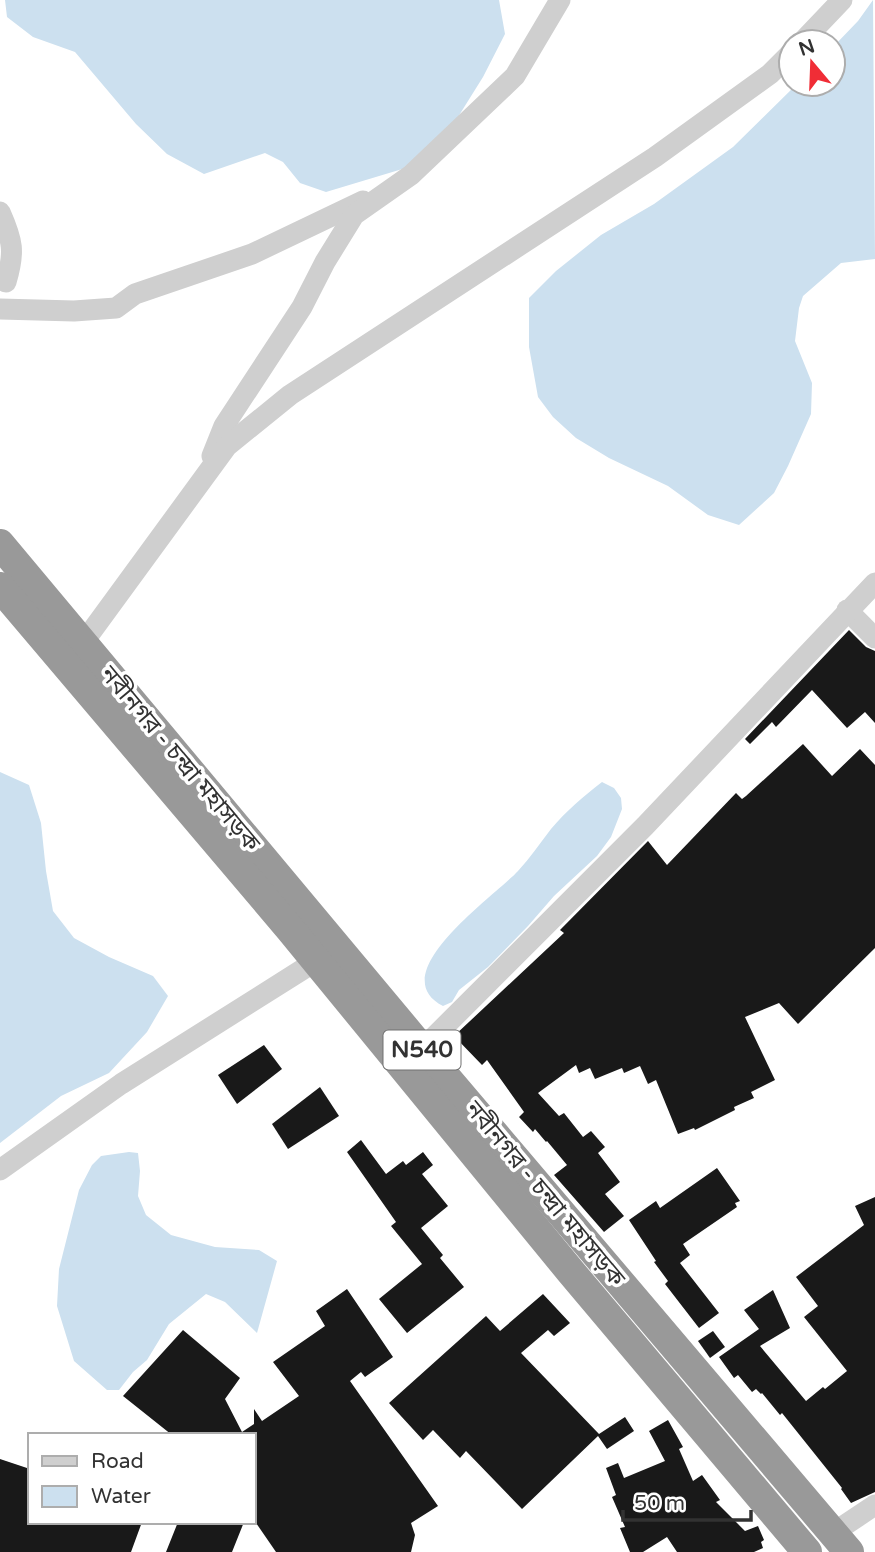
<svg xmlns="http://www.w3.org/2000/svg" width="875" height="1552" font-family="'Varela Round','Noto Sans Bengali',sans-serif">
<rect width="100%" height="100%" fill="#fff"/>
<g fill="#cce0ef">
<polygon points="5,0 499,0 505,34 483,77 453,125 409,167 326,192 300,183 283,162 265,153 204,174 167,154 136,124 75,52 33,37 7,17"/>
<polygon points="873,0 875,259 841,263 803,296 799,308 795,341 812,383 811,414 788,466 774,493 739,525 708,515 668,486 609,458 576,438 553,417 538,397 529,347 529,298 556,271 601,235 654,204 733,147 797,84 833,84 833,47 858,21"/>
<polygon points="0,772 29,785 41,823 46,871 53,911 74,938 109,957 153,976 168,996 147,1032 109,1073 61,1096 0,1143"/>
<path d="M602,782L614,788L621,798L622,809L611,837L597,856L554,896L528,926L488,967L459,990L452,1002L443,1006C381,974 495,896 518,871C530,858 540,843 551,829C566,811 584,796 602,782Z"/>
<polygon points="129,1152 138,1153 140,1171 138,1196 146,1215 171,1235 215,1247 259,1250 277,1261 257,1333 225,1302 206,1294 169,1324 147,1360 133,1372 119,1390 107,1390 74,1361 57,1306 59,1269 79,1190 92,1165 101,1156"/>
</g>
<g fill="#191919">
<polygon points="849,630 866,647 875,651 875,723 865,712 847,728 812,690 776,727 772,722 750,744 745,739"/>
<polygon points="803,744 832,776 860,749 875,765 875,948 798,1024 779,1003 745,1017 775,1080 751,1092 754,1098 734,1107 735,1110 695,1130 694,1128 678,1134 656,1080 648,1084 640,1066 624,1073 622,1068 595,1079 590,1068 579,1073 576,1065 538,1093 559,1116 564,1113 583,1137 591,1131 605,1147 598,1153 620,1182 605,1194 624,1216 604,1232 554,1175 567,1165 547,1141 546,1142 535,1129 533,1132 519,1117 524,1112 487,1060 482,1065 454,1036 564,933 560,930 648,841 667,865 736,793 742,799 746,796"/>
<polygon points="264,1045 282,1069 237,1104 218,1075"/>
<polygon points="320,1087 339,1116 288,1149 272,1124"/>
<polygon points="361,1140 386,1174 403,1161 406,1165 423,1152 433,1165 422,1174 448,1206 421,1228 443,1255 440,1258 464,1287 407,1333 379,1299 422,1264 391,1226 396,1222 347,1152"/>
<polygon points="717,1168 740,1201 735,1203 737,1207 683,1244 690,1255 680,1263 719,1313 699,1328 665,1284 668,1281 654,1262 656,1261 629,1220 656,1201 660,1208"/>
<polygon points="875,1197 875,1492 851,1503 841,1489 842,1488 782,1413 780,1415 762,1393 761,1394 756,1389 752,1392 738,1375 734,1378 719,1357 759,1329 744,1310 773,1290 790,1328 760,1346 806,1401 823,1387 825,1389 847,1371 804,1317 818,1306 796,1277 864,1225 855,1206"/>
<polygon points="347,1289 393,1357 365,1377 361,1372 350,1381 438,1506 411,1523 415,1535 411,1552 276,1552 254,1520 254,1435 172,1435 123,1396 183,1330 240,1378 225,1399 242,1432 254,1424 254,1409 262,1421 299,1396 273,1362 325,1326 316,1311"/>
<polygon points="543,1294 570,1323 554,1336 548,1330 521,1353 599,1434 625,1417 634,1431 607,1449 598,1436 522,1509 466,1451 460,1458 433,1430 423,1440 389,1403 486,1316 500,1331"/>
<polygon points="713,1331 725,1347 710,1358 698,1341"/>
<polygon points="668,1420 683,1447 679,1449 693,1481 702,1475 720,1500 716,1502 745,1531 758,1526 764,1540 761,1542 763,1548 754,1552 677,1552 667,1537 643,1552 630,1552 620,1528 625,1527 612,1497 616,1495 606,1468 618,1463 624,1478 665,1461 649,1431"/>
<polygon points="0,1459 30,1469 30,1522 142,1522 131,1552 0,1552"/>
<polygon points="178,1522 244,1522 232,1552 166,1552"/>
</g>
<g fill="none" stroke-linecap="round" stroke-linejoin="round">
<g stroke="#cfcfcf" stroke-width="21">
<polyline points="802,42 842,0"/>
<path d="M0,212C13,241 15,252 6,282"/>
<polyline points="0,309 74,311 116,308 135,294 252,254 363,201"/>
<polyline points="212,456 224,426 302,307 325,262 354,215 411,175 515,76 560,0"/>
<polyline points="847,610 875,638"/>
<polyline points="83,643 227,446 290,395 655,157 770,74 791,53"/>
<polyline points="422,1049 645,826 875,583"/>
<polyline points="0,1170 121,1084 316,961"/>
<polyline points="833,1533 875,1505"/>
</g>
<g stroke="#999" stroke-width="30">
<polyline points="0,544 422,1049 849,1552"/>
<polyline points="0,587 290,929 571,1272 807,1552"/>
</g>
</g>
<g text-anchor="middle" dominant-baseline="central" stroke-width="7" stroke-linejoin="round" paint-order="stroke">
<rect fill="#fff" stroke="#707070" stroke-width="2" x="383.5" y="1030.5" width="77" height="39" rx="5"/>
<g font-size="23" font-weight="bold" fill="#323232">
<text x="422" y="1050">N540</text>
</g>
<g font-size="24" fill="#323232" stroke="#fff">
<text transform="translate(180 759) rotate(50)">নবীনগর - চন্দ্রা মহাসড়ক</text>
<text transform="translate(545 1194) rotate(50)">নবীনগর - চন্দ্রা মহাসড়ক</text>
</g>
</g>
<rect x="28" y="1433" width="228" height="91" fill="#ffffff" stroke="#adadad" stroke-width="2"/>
<rect x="42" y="1456" width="35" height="10" fill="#cfcfcf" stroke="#adadad" stroke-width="2"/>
<text x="91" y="1468" font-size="21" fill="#323232">Road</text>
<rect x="42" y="1486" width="35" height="21" fill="#cce0ef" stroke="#adadad" stroke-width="2"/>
<text x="91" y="1503" font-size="21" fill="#323232">Water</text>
<g transform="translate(812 63) rotate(341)"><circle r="33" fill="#ffffff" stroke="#adadad" stroke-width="2"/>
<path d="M0-5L12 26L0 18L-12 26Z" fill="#f02d36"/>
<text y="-10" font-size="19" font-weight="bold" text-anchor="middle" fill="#323232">N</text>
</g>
<path d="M623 1510v10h128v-10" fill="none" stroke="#323232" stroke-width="3.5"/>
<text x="634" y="1510" font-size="21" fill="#323232" stroke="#ffffff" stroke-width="5" paint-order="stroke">50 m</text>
</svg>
